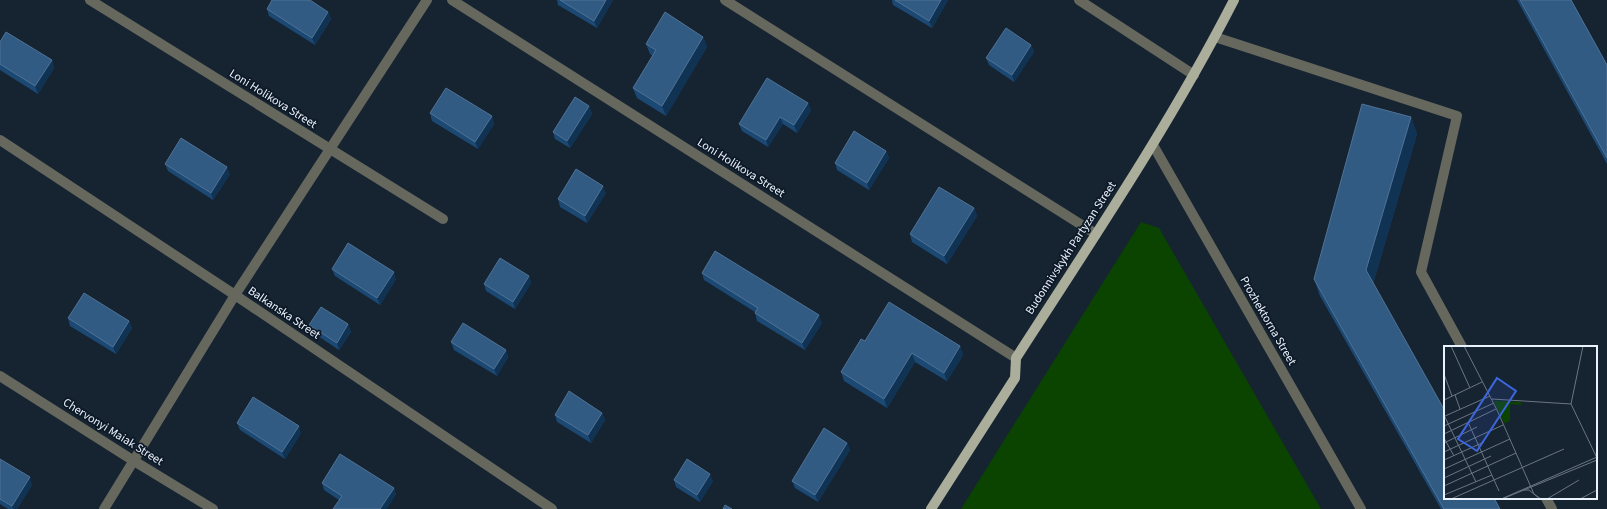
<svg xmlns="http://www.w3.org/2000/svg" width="1607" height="509" font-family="'Source Sans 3',sans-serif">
<rect width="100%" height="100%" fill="#162331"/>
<polygon fill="#0b4401" points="1141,222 1159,228 1321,509 961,509"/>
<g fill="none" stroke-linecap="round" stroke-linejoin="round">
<g stroke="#66685e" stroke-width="10">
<polyline points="90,0 443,219"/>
<polyline points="452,0 1016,358"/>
<polyline points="725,0 1096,234"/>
<polyline points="1079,0 1194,75"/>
<polyline points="1215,37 1457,116 1421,272 1462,347"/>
<polyline points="0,140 235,295 552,509"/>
<polyline points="1153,145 1361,509"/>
<polyline points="0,376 134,461 213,509"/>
<polyline points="1546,498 1552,509"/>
<polyline points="104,509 235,295 427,0"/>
</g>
<path stroke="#aaae9a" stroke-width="10" d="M931,509L1015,378L1016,358C1092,240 1170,125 1234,0"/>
</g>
<g fill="#1c4974">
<polygon points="557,0 613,0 597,28 558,5"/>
<polygon points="892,0 948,0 932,28 893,5"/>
<polygon points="1517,0 1571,0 1607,65 1607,164"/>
<polygon points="267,9 328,12 331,19 315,45 269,16"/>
<polygon points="703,37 707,47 666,116 637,98 633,88 653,56 650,54 646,44"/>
<polygon points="0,42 52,60 54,68 38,94 0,70"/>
<polygon points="1031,45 1034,52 1014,82 989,65 986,58"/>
<polygon points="808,103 811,110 797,133 783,124 768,147 742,131 739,124"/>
<polygon points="589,106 592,114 570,148 555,139 553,132"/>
<polygon points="430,113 492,116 494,124 478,149 432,121"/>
<polygon points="1411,117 1417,134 1373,284 1500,509 1441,509 1320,296 1314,279"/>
<polygon points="886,151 889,158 869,190 837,170 835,163"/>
<polygon points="165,164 230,174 213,200 168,171"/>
<polygon points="606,193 587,223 560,207 558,199"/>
<polygon points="974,208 977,216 947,264 912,242 910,234"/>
<polygon points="332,269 396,279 380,305 335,276"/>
<polygon points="702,273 822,323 805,350 757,321 755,313 755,312 704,280"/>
<polygon points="529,276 531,283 515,309 486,291 484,284"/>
<polygon points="68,318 129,321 132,328 116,354 70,326"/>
<polygon points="348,324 351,332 339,350 312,332 309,325"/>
<polygon points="865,341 960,346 963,355 947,381 915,362 887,408 844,381 841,372"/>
<polygon points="451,342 506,350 508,357 497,376 454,350"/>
<polygon points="602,413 605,420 591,443 557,422 555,415"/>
<polygon points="237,423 301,433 285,459 240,430"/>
<polygon points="847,443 850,450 818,502 795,488 792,481"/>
<polygon points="0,459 32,485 17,509 8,509 0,504"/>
<polygon points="674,480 713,481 700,502 676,487"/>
<polygon points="322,483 394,488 396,495 339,500 324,490"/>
</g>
<g fill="#103253">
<polygon points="606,0 613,0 597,28 594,21"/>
<polygon points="941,0 948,0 932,28 929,21"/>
<polygon points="328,12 331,19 315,45 312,38"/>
<polygon points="703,37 707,47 666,116 662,106"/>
<polygon points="1031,45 1034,52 1014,82 1012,75"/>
<polygon points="52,60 54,68 38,94 35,86"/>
<polygon points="808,103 811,110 797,133 794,125"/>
<polygon points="589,106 592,114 570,148 567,141"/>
<polygon points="492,116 494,124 478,149 475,142"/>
<polygon points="780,117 783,124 768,147 766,140"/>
<polygon points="1411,117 1417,134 1372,287 1366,270"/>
<polygon points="886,151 889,158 869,190 867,183"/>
<polygon points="227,167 230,174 213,200 211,193"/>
<polygon points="603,186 606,193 587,223 585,216"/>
<polygon points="974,208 977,216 947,264 944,256"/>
<polygon points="394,272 396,279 380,305 377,298"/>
<polygon points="529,276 531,283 515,309 513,302"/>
<polygon points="819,315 822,323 805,350 802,343"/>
<polygon points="129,321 132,328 116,354 113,347"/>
<polygon points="348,324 351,332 339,350 337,343"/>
<polygon points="960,346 963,355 947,381 944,373"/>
<polygon points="506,350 508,357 497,376 494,369"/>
<polygon points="912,353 915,362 887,408 884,399"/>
<polygon points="602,413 605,420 591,443 588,435"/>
<polygon points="299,426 301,433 285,459 282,452"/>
<polygon points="847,443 850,450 818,502 815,495"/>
<polygon points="710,474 713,481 700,502 697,495"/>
<polygon points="30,477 32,485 17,509 13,509 12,506"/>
<polygon points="394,488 396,495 387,509 380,509"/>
</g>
<g fill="#325b83" stroke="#4f7396">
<polygon points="272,0 310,0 328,12 312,38 267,9"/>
<polygon points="560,0 606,0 594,21"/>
<polygon points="895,0 941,0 929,21"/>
<polygon points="1520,0 1571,0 1607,65 1607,158"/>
<polygon points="665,12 703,37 662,106 633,88 656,50 646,44"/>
<polygon points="1006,28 1031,45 1012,75 986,58"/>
<polygon points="6,32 52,60 35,86 0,64 0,42"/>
<polygon points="767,78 808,103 794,125 780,117 766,140 739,124"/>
<polygon points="446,88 492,116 475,142 430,113"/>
<polygon points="575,97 589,106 567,141 553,132"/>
<polygon points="1362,104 1411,117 1366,270 1445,411 1445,498 1494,498 1500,509 1444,509 1314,279"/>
<polygon points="854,131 886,151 867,183 835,163"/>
<polygon points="181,138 227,167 211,193 165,164"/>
<polygon points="576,169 603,186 585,216 558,199"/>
<polygon points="939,187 974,208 944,256 910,234"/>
<polygon points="348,243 394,272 377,298 332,269"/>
<polygon points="715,251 819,315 802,343 755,313 758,308 702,273"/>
<polygon points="500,258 529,276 513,302 484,284"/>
<polygon points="84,293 129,321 113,347 68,318"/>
<polygon points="889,302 960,346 944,373 912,353 884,399 841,372 861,339 865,341"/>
<polygon points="321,307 348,324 337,343 309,325"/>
<polygon points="463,323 506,350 494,369 451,342"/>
<polygon points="569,391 602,413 588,435 555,415"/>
<polygon points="253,397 299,426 282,452 237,423"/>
<polygon points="824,428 847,443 815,495 792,481"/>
<polygon points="340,454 394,488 380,509 333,509 342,496 322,483"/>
<polygon points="0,459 30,477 12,506 0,499"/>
<polygon points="687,459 710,474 697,495 674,480"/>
<polygon points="725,505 732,509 723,509"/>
</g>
<g text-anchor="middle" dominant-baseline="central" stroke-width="3.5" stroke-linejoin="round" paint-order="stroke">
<g font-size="12" fill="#eaf3fd" stroke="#0d1927">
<text transform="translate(273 99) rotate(32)">Loni Holikova Street</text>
<text transform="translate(741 168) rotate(32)">Loni Holikova Street</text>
<text transform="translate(1071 248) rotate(-57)">Budonnivskykh Partyzan Street</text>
<text transform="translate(284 313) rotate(34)">Balkanska Street</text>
<text transform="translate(1268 321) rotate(60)">Prozhektorna Street</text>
<text transform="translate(113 432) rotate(32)">Chervonyi Maiak Street</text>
</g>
</g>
<g transform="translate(1444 346)">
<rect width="153" height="153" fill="#162331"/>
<path d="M50,55L77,56V59L66,58V75L60,77Z" fill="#0b4401"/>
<path fill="none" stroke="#6b7683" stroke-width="1" d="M7,0L26,42M20,0L53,64L90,148L97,153M139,0L127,58L153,112M0,28L8,50M11,49L16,63M48,53L127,58M0,54L38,36M0,69L32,136M1,70L46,50M24,76L55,145M0,80L50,57M0,88L52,63M0,92L10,110M0,97L33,81M0,106L59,79M0,114L40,96M0,123L66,93M0,132L47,110M0,140L72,107M87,140L153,111M79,144H85L96,153M0,149L48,129M7,153L120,103M57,153L87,140M58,153L153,114M103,153L135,134M136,153L153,144"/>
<path fill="#3c67de" fill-opacity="0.15" stroke="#3c67de" stroke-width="2" d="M53,32L72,45L33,105L14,93Z"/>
<rect width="153" height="153" fill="none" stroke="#eaf3fd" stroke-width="2"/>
</g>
</svg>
